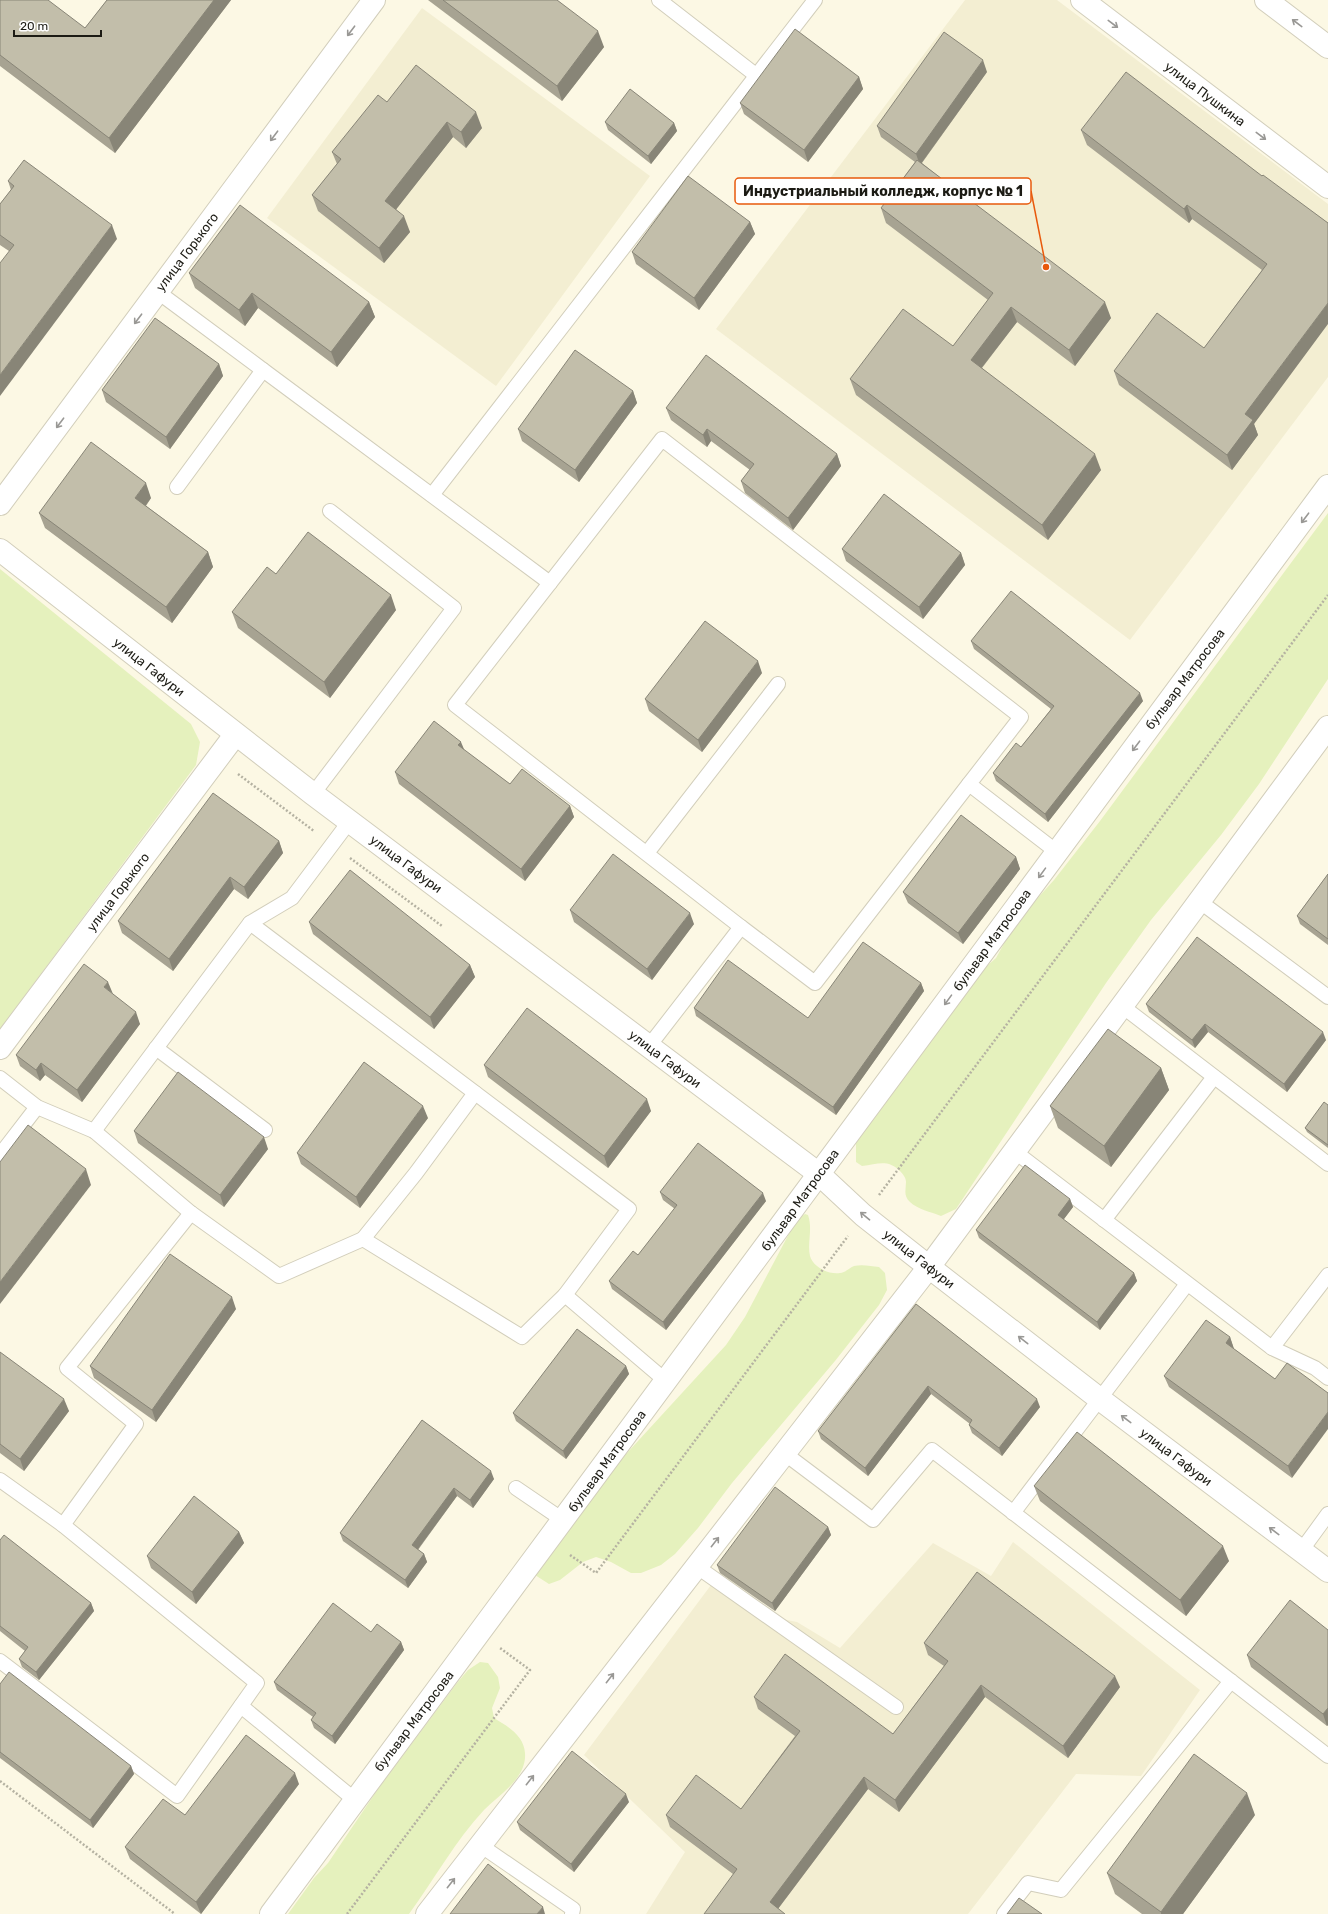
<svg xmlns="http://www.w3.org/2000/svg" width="1328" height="1914" font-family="Rubik,sans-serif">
<rect width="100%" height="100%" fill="#fcf8e4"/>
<g fill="#f3eed2">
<polygon points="965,0 1057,0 1328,204 1328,377 1130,640 716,329"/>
<polygon points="422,8 650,176 496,386 267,218"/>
<polygon points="1013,1542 1200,1690 1141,1776 1076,1774 968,1914 646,1914 685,1852 584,1755 717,1577 772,1617 797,1622 840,1648 933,1543 991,1576"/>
</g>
<g fill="#e5f1bd">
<path d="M1328,513V679L1259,784L1221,835L1151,920L1106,983L956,1209L941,1216C931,1212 917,1209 910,1202C903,1196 906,1189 906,1182C906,1178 903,1174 900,1171C888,1159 878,1164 862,1166L856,1162V1143L880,1106L979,973L996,958L1012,929L1025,912L1054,880L1100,821Z"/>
<polygon points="0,569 191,724 200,742 196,765 0,1029"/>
<path d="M805,1214L808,1215C813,1229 807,1243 810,1256C813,1267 829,1275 840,1273C845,1273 849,1268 854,1266C862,1264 871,1266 879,1267L885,1273L887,1290L879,1305L835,1361L732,1483L698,1528L675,1554L661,1565L641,1573H631L611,1562L596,1557L583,1562L560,1580L549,1584L535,1575L605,1477L726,1345L745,1317L792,1228L798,1219Z"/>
<path d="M480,1662L488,1663L498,1677L500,1688L492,1708L494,1718C507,1726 524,1735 525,1753C527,1778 500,1794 484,1810C455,1841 434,1880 409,1914H288L314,1878L328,1863L378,1789L457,1683L468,1670Z"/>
</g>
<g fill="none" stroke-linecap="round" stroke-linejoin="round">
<defs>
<g id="lane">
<polyline points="659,0 757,76"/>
<polyline points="158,292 263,370 177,487"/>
<polyline points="263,370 550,583"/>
<polyline points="432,495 815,0"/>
<polyline points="313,794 454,608 330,511"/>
<polyline points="647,853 778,684"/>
<polyline points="1199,901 1328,997"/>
<polyline points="250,923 629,1209 565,1295"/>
<polyline points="741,927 815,983 969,784"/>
<polyline points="1122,1006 1328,1164"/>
<polyline points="649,1046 741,927 455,705 662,439 1021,717 969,784 1057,852"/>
<polyline points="156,1048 265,1130"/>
<polyline points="0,1078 37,1107 94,1131 191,1213 279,1276 363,1239 522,1337 565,1295 666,1381"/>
<polyline points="94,1131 250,923 292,898 349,822"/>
<polyline points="1014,1151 1272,1348 1328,1275"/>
<polyline points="0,1155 37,1107"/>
<polyline points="1104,1220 1214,1077"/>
<polyline points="363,1239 416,1173 475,1093"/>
<polyline points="1272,1348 1315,1368 1328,1378"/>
<polyline points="784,1453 873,1520 932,1450 1328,1756"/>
<polyline points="0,1480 63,1525"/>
<polyline points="516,1488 563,1520"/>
<polyline points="1013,1513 1187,1284"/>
<polyline points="1301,1551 1328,1514"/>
<polyline points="696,1566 896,1707"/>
<polyline points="0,1661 177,1796 257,1683 63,1525 136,1424 67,1368 191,1213"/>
<polyline points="241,1706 355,1800"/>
<polyline points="480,1845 573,1909 572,1914"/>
<polyline points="1004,1914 1028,1883 1061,1890 1231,1681"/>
</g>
<g id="street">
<polyline points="1082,0 1328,187"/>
<polyline points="1266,0 1328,47"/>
<polyline points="0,504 374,0"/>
<polyline points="0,550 313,794 819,1174 863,1215 929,1267 1101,1400 1328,1571"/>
<polyline points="0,1048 235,735"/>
<polyline points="271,1914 1328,486"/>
<polyline points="427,1914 929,1267 1328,727"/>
</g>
</defs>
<use href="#lane" stroke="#d2cebb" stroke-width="16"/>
<use href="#street" stroke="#d2cebb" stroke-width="24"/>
<g stroke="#b5b2a2" stroke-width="2.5" stroke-dasharray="2 2" stroke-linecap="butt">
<polyline points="238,774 314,831"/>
<polyline points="350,858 442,926"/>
<polyline points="879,1195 1328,595"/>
<polyline points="570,1555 596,1573 848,1236"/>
<polyline points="0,1781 175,1914"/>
<polyline points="347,1914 530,1670 500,1648"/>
</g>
<use href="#lane" stroke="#fff" stroke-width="14"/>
<use href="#street" stroke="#fff" stroke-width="22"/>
</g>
<g fill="#a7a392">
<polygon points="0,0 85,28 107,0 231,0 115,153 0,66"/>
<polygon points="428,0 557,0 604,47 562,101"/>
<polygon points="987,72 922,163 1111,318 1075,366 1017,322 982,368 1101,470 1048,540 856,395 850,379 953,346 988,300 886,223 881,208 915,162 881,137 877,126"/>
<polygon points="859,77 863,89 808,162 744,114 740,103"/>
<polygon points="387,102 482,128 466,148 453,137 396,209 410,232 384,263 318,211 312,195 337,164 332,152"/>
<polygon points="605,122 674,123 677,131 651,164 608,130"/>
<polygon points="1081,130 1262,176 1328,223 1254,424 1258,435 1232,470 1119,385 1114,371 1204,348 1262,270 1192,219 1189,223 1087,145"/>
<polygon points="8,181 117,239 9,251 0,245 0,204 11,190"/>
<polygon points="750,222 755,234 699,310 636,264 632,252"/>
<polygon points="189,273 369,302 375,317 337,367 258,308 245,326 195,288"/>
<polygon points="219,364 223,376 170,449 106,402 102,390"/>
<polygon points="633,391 637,403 579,482 522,441 518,429"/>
<polygon points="666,408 837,454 841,466 793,530 745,493 741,481 750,470 711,441 707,447 671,420"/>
<polygon points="151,498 146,506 208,552 213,567 172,623 45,528 39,513"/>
<polygon points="842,549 961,553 965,565 923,619 846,561"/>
<polygon points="276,574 396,610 330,698 238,628 232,612"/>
<polygon points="971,641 1143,701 1048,822 996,781 993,773 1021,747 1051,709 974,649"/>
<polygon points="762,673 702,752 649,711 645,699"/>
<polygon points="464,750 510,784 570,806 574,817 525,881 399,784 395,772"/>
<polygon points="279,841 283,853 248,899 234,889 173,971 122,933 118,921"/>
<polygon points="1016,857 1020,869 963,944 908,903 903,892"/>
<polygon points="1328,874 1328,945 1300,924 1297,916"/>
<polygon points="570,910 694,924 652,980 574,922"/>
<polygon points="309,922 470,965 475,977 434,1029 313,934"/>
<polygon points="921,983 924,991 836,1115 696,1016 694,1008 808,1018"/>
<polygon points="113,994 140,1024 82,1102 45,1075 40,1081 20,1066 16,1055"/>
<polygon points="1146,1004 1326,1040 1287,1092 1208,1032 1195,1048 1149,1012"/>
<polygon points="484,1065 651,1111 608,1168 488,1077"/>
<polygon points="1161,1068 1169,1090 1111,1167 1058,1128 1050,1106"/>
<polygon points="1328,1105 1328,1148 1307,1132 1305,1128"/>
<polygon points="428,1118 360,1208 301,1164 297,1153"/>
<polygon points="134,1131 268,1149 224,1207 138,1143"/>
<polygon points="660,1192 766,1201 666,1330 612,1289 609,1281 638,1255 675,1209 663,1200"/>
<polygon points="1070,1199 1073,1207 1063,1220 1134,1273 1137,1281 1100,1330 979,1238 976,1230"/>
<polygon points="916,1304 1040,1407 1002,1456 972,1433 969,1425 970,1424 931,1394 868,1476 821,1439 818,1431"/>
<polygon points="236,1309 156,1422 94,1378 90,1366"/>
<polygon points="1230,1337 1234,1349 1275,1379 1292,1478 1169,1387 1164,1376"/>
<polygon points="0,1352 69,1411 24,1471 0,1453"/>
<polygon points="626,1366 629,1374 566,1459 516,1421 513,1413"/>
<polygon points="422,1420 494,1479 473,1508 457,1496 418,1550 424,1554 427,1562 408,1588 343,1541 340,1533"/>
<polygon points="1034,1486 1229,1561 1186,1616 1040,1501"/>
<polygon points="828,1527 831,1535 775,1611 720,1573 717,1565"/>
<polygon points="239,1532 244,1543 196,1604 151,1568 147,1556"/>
<polygon points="0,1540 91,1603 94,1611 39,1680 22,1667 19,1659 25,1651 0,1631"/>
<polygon points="1328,1630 1328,1725 1327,1726 1251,1667 1247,1655"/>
<polygon points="371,1632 401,1642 404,1650 335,1744 314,1728 311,1720 313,1717 277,1690 274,1682"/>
<polygon points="924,1643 1120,1687 1068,1758 985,1697 899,1812 868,1789 778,1909 733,1874 670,1827 666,1815 741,1809 795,1736 758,1709 754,1697 893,1734 944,1666 928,1655"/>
<polygon points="0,1684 131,1766 134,1774 93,1828 0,1758"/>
<polygon points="299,1784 201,1914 130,1859 125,1847 185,1815"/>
<polygon points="629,1802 574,1872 520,1830 517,1822"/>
<polygon points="1255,1815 1183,1914 1142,1914 1115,1894 1107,1873"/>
</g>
<g fill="#888577">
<polygon points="214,0 231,0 115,153 109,138"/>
<polygon points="598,31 604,47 562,101 557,86"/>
<polygon points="983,60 987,72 920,165 916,154"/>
<polygon points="859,77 863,89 808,162 804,150"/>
<polygon points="476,112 482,128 466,148 461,132"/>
<polygon points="447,122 453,137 391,216 385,201"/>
<polygon points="674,123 677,131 651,164 648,156"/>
<polygon points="1187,205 1192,219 1189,223 1184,209"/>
<polygon points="404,216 410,232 384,263 379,248"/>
<polygon points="750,222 755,234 699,310 694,298"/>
<polygon points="112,225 117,239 0,396 0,375"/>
<polygon points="252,293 258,308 245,326 239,310"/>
<polygon points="369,302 375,317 337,367 331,352"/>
<polygon points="1105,302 1111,318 1075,366 1069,350"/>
<polygon points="1328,303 1328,324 1254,424 1258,435 1232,470 1227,455 1245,414"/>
<polygon points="1011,307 1017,322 976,375 971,360"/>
<polygon points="219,364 223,376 170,449 166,437"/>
<polygon points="633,391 637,403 579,482 575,470"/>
<polygon points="707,429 711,441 707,447 703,435"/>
<polygon points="837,454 841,466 793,530 788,518"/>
<polygon points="1095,454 1101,470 1048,540 1042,525"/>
<polygon points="146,483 151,498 140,513 135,498"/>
<polygon points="208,552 213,567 172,623 166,607"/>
<polygon points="961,553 965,565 923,619 919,607"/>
<polygon points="391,595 396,610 330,698 324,682"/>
<polygon points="758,661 762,673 702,752 698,740"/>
<polygon points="1140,693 1143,701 1048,822 1045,814"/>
<polygon points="461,742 466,754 458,745"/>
<polygon points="570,806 574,817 525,881 521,869"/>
<polygon points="279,841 283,853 248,899 244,887"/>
<polygon points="1016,857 1020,869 963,944 958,933"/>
<polygon points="230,877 234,889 173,971 169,959"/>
<polygon points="690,913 694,924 652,980 647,969"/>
<polygon points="470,965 475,977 434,1029 430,1017"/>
<polygon points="108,982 113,994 104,987"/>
<polygon points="921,983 924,991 836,1115 833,1107"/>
<polygon points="136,1012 140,1024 82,1102 77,1090"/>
<polygon points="1205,1024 1208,1032 1195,1048 1192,1040"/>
<polygon points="1323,1032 1326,1040 1287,1092 1284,1084"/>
<polygon points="41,1063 45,1075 40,1081 36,1070"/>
<polygon points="1161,1068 1169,1090 1111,1167 1104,1146"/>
<polygon points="647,1099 651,1111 608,1168 604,1156"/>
<polygon points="423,1106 428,1118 360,1208 356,1197"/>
<polygon points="264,1137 268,1149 224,1207 220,1195"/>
<polygon points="86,1169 91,1185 0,1304 0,1282"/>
<polygon points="763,1193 766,1201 666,1330 663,1322"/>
<polygon points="1070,1199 1073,1207 1061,1223 1058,1215"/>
<polygon points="1134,1273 1137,1281 1100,1330 1097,1322"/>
<polygon points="232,1297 236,1309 156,1422 152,1410"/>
<polygon points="1230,1337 1234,1349 1226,1343"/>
<polygon points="626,1366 629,1374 566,1459 563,1451"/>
<polygon points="928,1386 931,1394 868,1476 865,1468"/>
<polygon points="64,1399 69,1411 24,1471 20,1459"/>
<polygon points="1037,1399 1040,1407 1002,1456 999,1448"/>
<polygon points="1328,1412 1328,1429 1292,1478 1288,1466"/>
<polygon points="491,1471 494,1479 473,1508 470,1500"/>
<polygon points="454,1488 457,1496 415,1553 412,1545"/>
<polygon points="828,1527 831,1535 775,1611 772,1603"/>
<polygon points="239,1532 244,1543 196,1604 192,1592"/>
<polygon points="1223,1546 1229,1561 1186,1616 1180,1600"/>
<polygon points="424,1554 427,1562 408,1588 405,1580"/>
<polygon points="91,1603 94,1611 39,1680 36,1672"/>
<polygon points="401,1642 404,1650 335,1744 332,1736"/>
<polygon points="1115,1676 1120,1687 1068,1758 1063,1746"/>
<polygon points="981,1685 985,1697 899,1812 895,1800"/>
<polygon points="1328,1708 1328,1725 1327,1726 1323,1714"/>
<polygon points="131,1766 134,1774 93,1828 90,1820"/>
<polygon points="295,1773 299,1784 201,1914 196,1902"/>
<polygon points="864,1777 868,1789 774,1914 770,1902"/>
<polygon points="1247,1793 1255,1815 1183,1914 1161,1914 1161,1912"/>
<polygon points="626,1794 629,1802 574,1872 571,1864"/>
<polygon points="543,1907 545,1914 537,1914"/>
</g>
<g fill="#c2beaa" stroke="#888577">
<polygon points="0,0 48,0 85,28 107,0 214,0 109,138 0,55"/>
<polygon points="443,0 557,0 598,31 557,86"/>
<polygon points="795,29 859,77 804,150 740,103"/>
<polygon points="944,32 983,60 916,154 877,126"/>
<polygon points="416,65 476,112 461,132 447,122 385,201 404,216 379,248 312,195 341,159 332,152 378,95 387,102"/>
<polygon points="1126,72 1262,176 1263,175 1328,223 1328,303 1245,414 1253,420 1227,455 1114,371 1157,313 1204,348 1267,264 1187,205 1184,209 1081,130"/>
<polygon points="630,89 674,123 648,156 605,122"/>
<polygon points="24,160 112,225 0,375 0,263 14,245 0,235 0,204 14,186 8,181"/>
<polygon points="917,160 1105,302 1069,350 1011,307 971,360 1095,454 1042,525 850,379 903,309 953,346 993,293 881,208"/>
<polygon points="688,176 750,222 694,298 632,252"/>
<polygon points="240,205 369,302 331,352 252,293 239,310 189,273"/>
<polygon points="155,318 219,364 166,437 102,390"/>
<polygon points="575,350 633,391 575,470 518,429"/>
<polygon points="706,355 837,454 788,518 741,481 754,464 707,429 703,435 666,408"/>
<polygon points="91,442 146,483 135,498 208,552 166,607 39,513"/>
<polygon points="884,494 961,553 919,607 842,549"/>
<polygon points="308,532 391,595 324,682 232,612 267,567 276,574"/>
<polygon points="1011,591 1140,693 1045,814 993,773 1016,743 1021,747 1054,706 971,641"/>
<polygon points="705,621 758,661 698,740 645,699"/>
<polygon points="434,721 461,742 458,745 510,784 522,769 570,806 521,869 395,772"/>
<polygon points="213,793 279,841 244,887 230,877 169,959 118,921"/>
<polygon points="961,815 1016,857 958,933 903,892"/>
<polygon points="613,854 690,913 647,969 570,910"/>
<polygon points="350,870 470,965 430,1017 309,922"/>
<polygon points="1328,874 1328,939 1297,916"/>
<polygon points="1197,937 1323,1032 1284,1084 1205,1024 1192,1040 1146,1004"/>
<polygon points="863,942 921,983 833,1107 694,1008 728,960 808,1018"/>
<polygon points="84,964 108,982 104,987 136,1012 77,1090 41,1063 36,1070 16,1055"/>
<polygon points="527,1008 647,1099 604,1156 484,1065"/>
<polygon points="1108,1029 1161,1068 1104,1146 1050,1106"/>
<polygon points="364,1062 423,1106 356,1197 297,1153"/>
<polygon points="178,1072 264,1137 220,1195 134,1131"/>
<polygon points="1324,1102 1328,1105 1328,1145 1305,1128"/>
<polygon points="28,1125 86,1169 0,1282 0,1162"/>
<polygon points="698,1143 763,1193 663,1322 609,1281 633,1251 638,1255 677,1205 660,1192"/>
<polygon points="1025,1165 1070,1199 1058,1215 1134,1273 1097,1322 976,1230"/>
<polygon points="170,1254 232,1297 152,1410 90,1366"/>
<polygon points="916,1304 1037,1399 999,1448 969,1425 972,1420 928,1386 865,1468 818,1431"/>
<polygon points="1206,1320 1230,1337 1226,1343 1275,1379 1287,1363 1328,1393 1328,1412 1288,1466 1164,1376"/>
<polygon points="577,1329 626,1366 563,1451 513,1413"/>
<polygon points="0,1352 64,1399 20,1459 0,1444"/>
<polygon points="422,1420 491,1471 470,1500 454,1488 412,1545 424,1554 405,1580 340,1533"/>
<polygon points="1077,1432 1223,1546 1180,1600 1034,1486"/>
<polygon points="775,1487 828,1527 772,1603 717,1565"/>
<polygon points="194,1496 239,1532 192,1592 147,1556"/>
<polygon points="4,1535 91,1603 36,1672 19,1659 28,1647 0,1626 0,1540"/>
<polygon points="977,1572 1115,1676 1063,1746 981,1685 895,1800 864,1777 770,1902 785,1914 704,1914 737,1869 666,1815 696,1775 741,1809 800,1731 754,1697 785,1654 893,1734 948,1661 924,1643"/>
<polygon points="1290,1600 1328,1630 1328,1708 1323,1714 1247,1655"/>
<polygon points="333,1603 371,1632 377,1624 401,1642 332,1736 311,1720 316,1713 274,1682"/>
<polygon points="9,1672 131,1766 90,1820 0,1752 0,1684"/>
<polygon points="246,1735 295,1773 196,1902 125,1847 163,1799 185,1815"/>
<polygon points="572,1751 626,1794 571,1864 517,1822"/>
<polygon points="1194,1754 1247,1793 1161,1912 1107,1873"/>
<polygon points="488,1864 543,1907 537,1914 450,1914"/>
<polygon points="1019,1898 1042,1914 1007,1914"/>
</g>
<defs><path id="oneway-shaft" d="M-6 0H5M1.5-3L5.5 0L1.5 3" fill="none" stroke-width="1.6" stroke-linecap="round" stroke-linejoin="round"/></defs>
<g stroke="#999895">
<use href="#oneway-shaft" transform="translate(1297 23) rotate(-143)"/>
<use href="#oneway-shaft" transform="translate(1113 24) rotate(37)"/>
<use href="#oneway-shaft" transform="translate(351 31) rotate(127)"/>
<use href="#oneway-shaft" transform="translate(274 136) rotate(127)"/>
<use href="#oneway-shaft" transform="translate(1261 136) rotate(37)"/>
<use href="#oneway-shaft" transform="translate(138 319) rotate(127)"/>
<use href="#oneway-shaft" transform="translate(60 423) rotate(127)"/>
<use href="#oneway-shaft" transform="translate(1305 518) rotate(127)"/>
<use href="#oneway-shaft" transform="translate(1136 746) rotate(127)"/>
<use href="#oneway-shaft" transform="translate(1042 873) rotate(126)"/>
<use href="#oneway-shaft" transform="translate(948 1000) rotate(126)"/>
<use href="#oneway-shaft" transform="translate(865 1216) rotate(-140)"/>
<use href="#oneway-shaft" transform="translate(1023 1340) rotate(-142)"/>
<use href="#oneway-shaft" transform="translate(1126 1419) rotate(-143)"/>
<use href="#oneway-shaft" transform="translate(1274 1531) rotate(-143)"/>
<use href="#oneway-shaft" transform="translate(715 1542) rotate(-52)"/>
<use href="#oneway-shaft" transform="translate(610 1678) rotate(-52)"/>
<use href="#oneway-shaft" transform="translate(530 1780) rotate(-52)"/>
<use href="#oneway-shaft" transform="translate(451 1883) rotate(-52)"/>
</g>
<g text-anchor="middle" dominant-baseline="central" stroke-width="3" stroke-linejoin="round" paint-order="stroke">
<g font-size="13" fill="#1c1b14" stroke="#fff">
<text transform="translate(1205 94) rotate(37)">улица Пушкина</text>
<text transform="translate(187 252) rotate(-53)">улица Горького</text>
<text transform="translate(149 667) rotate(38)">улица Гафури</text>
<text transform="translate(1185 679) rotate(-53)">бульвар Матросова</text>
<text transform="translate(406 864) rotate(37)">улица Гафури</text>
<text transform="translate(118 892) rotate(-53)">улица Горького</text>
<text transform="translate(992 940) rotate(-54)">бульвар Матросова</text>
<text transform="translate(665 1059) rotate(37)">улица Гафури</text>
<text transform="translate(800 1200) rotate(-54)">бульвар Матросова</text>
<text transform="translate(919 1259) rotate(38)">улица Гафури</text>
<text transform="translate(1176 1457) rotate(37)">улица Гафури</text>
<text transform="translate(607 1461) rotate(-54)">бульвар Матросова</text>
<text transform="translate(414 1721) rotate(-53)">бульвар Матросова</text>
</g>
</g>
<path fill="none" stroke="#e8590c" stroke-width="1.5" d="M1046 267L1031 191"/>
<circle fill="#e8590c" stroke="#fff" stroke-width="1.5" cx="1046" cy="267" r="4"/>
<rect fill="#fff" stroke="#e8590c" stroke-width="1.5" x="735" y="178" width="296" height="26" rx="4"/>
<g font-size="14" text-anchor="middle" font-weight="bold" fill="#1c1b14">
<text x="883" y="196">Индустриальный колледж, корпус № 1</text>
</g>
<path d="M14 30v6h87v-6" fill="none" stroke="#1c1b14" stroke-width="2"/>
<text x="20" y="30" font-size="12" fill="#1c1b14" stroke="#ffffff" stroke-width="3" paint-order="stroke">20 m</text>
</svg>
